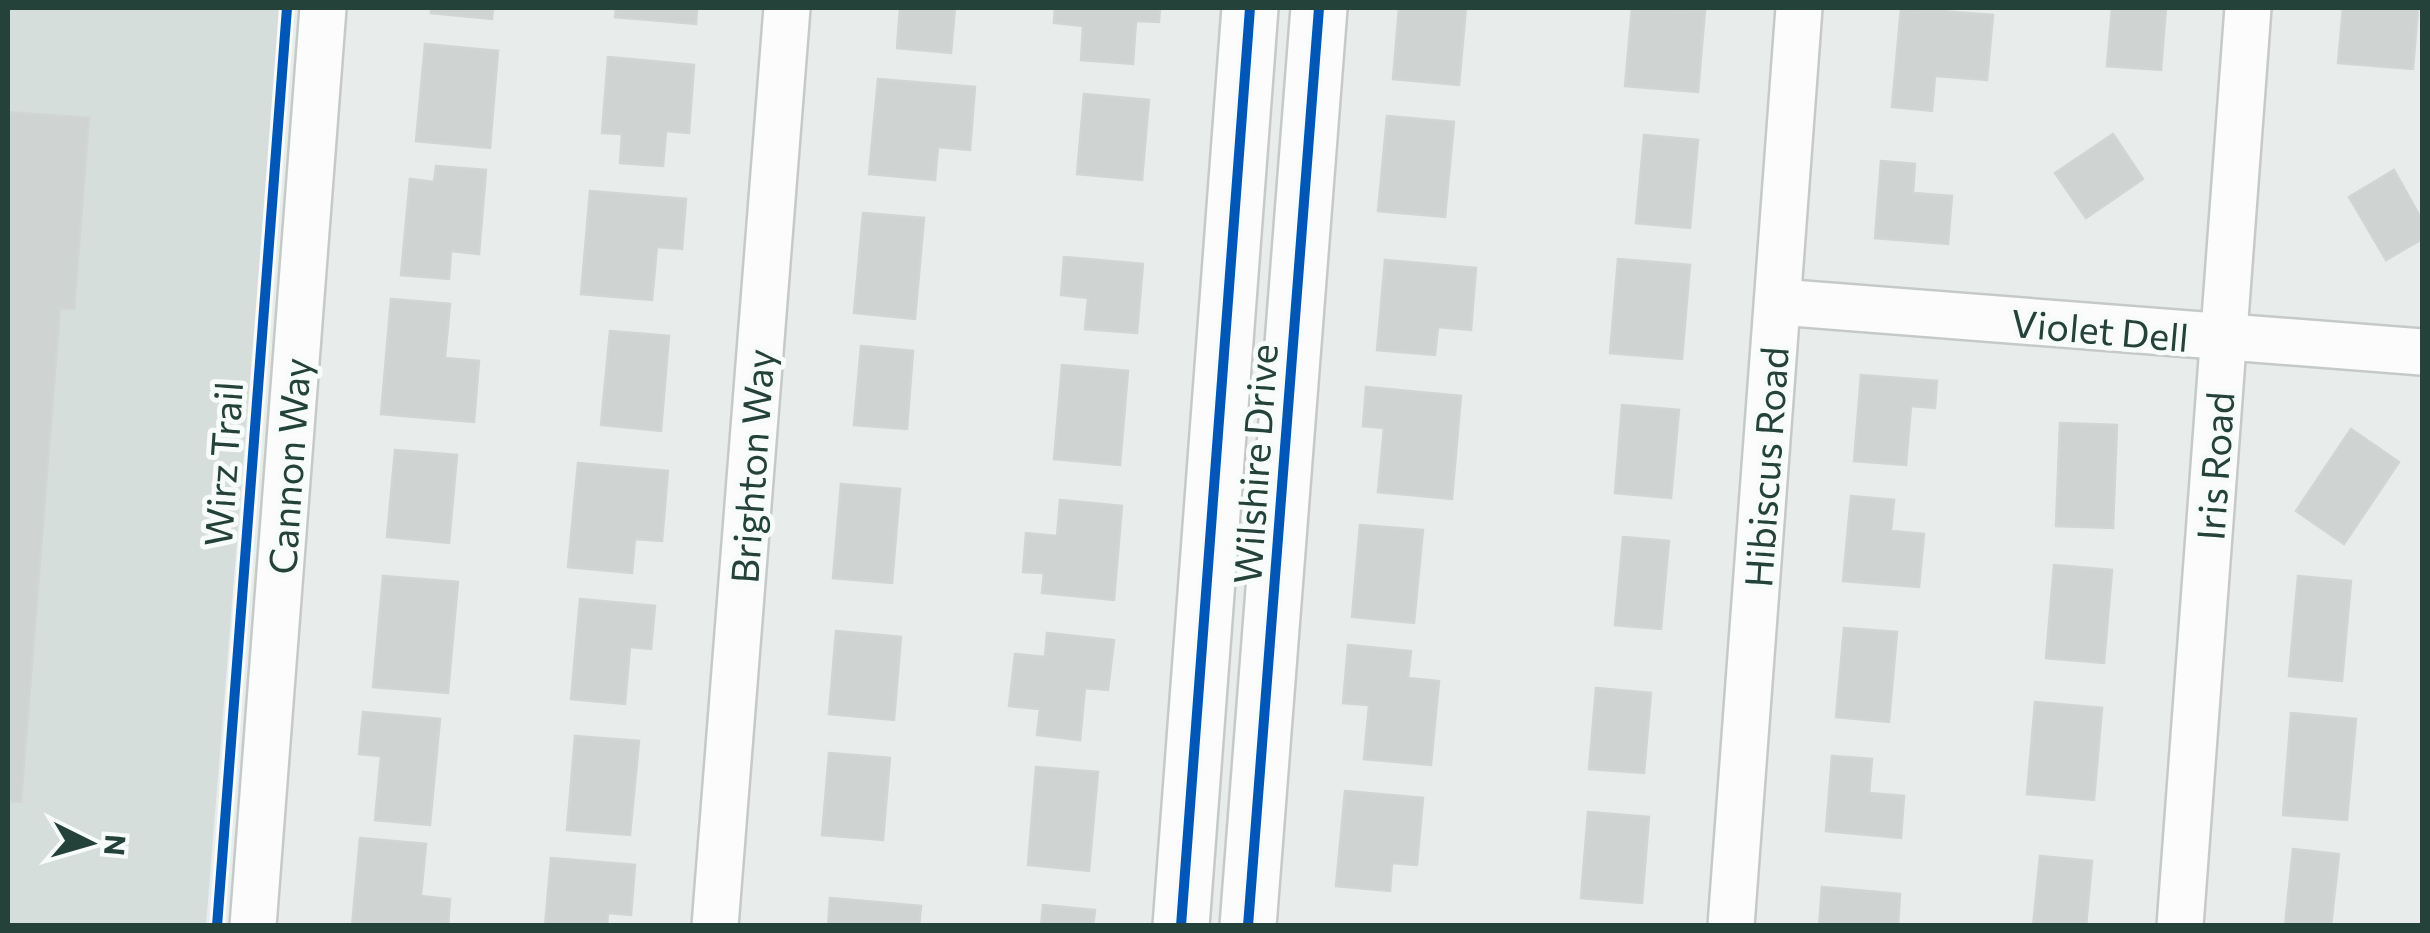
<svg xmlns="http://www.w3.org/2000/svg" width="2430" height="933" font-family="Commissioner,sans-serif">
<rect width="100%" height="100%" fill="#e8edeb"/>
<polygon fill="#d6dedb" points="8,8 280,8 206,925 8,925"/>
<g fill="#cfd4d2" stroke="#d1d6d4" stroke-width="2.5">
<polygon points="431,8 493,8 492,19 431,13"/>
<polygon points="616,8 697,8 696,24 615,17"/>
<polygon points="900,8 955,8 951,53 897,48"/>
<polygon points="1055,8 1160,8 1159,22 1136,21 1133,64 1081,60 1083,26 1054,23"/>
<polygon points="1399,8 1466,8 1459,85 1393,79"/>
<polygon points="1632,8 1705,10 1698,92 1625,86"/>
<polygon points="1901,8 1993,15 1987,80 1935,76 1932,111 1892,107"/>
<polygon points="2112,8 2166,8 2161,70 2107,66"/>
<polygon points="2343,8 2418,8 2413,69 2338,63"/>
<polygon points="425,44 498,51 490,148 416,141"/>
<polygon points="608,57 694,65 689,133 666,131 663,166 620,163 622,134 602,133"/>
<polygon points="878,79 975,87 970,150 938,147 935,180 869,174"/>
<polygon points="1084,94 1149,100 1142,180 1077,174"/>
<polygon points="8,112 89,118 74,309 60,308 21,802 8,801"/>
<polygon points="1387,116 1454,122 1445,217 1378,211"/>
<polygon points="2113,134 2143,179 2086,218 2055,173"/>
<polygon points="1644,135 1698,140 1690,228 1636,223"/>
<polygon points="1881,161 1915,164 1913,193 1952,196 1948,244 1875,238"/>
<polygon points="436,166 486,170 479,254 451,251 449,279 401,275 410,179 434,182"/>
<polygon points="2394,170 2422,220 2422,239 2386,260 2349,197"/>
<polygon points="590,191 686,199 682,249 657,247 652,300 581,294"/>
<polygon points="863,213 924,218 915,319 854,313"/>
<polygon points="1064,257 1143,264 1137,333 1085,329 1088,298 1061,295"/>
<polygon points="1618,259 1690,265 1682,359 1610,353"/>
<polygon points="1385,260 1476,268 1471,330 1438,327 1435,355 1377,350"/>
<polygon points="391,299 450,304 445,358 479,361 474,422 381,414"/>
<polygon points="610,331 669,336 661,431 601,425"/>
<polygon points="861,346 913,351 907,429 854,425"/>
<polygon points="1062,365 1128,371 1120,465 1054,459"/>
<polygon points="1861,375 1937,381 1935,408 1911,406 1906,465 1854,461"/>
<polygon points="1366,387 1461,396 1452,499 1378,492 1384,428 1363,426"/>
<polygon points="1622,405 1679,410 1671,498 1615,493"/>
<polygon points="2060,423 2117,425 2113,528 2056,526"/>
<polygon points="2351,429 2399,462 2344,544 2296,511"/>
<polygon points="395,450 457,455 449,543 387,537"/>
<polygon points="578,463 668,471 662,541 635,539 632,573 568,567"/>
<polygon points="841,484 900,489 892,583 833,578"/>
<polygon points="1851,496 1894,500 1891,531 1924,534 1919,587 1843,581"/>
<polygon points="1060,500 1122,506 1114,600 1042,593 1044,573 1023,572 1026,533 1057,536"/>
<polygon points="1360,525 1423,530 1414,623 1352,617"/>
<polygon points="1623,537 1669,541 1661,629 1615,625"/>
<polygon points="2054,565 2112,570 2104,663 2046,658"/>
<polygon points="383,576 458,582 448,693 373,687"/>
<polygon points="2298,576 2351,581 2342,681 2289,676"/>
<polygon points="580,599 655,606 651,649 630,647 625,704 571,699"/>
<polygon points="1844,628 1897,632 1889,722 1836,717"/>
<polygon points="836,631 901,637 894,720 829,714"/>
<polygon points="1047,633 1114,640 1108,690 1085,688 1080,740 1037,735 1040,709 1009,706 1015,654 1045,657"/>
<polygon points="1348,645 1411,651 1408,678 1439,681 1431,765 1364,759 1369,705 1343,703"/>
<polygon points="1596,688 1651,693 1644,773 1589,769"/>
<polygon points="2035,702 2102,708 2094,800 2027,794"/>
<polygon points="363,712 440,719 430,825 375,820 381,756 359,754"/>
<polygon points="2291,713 2356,719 2347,820 2283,815"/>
<polygon points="575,736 639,741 630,835 567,830"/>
<polygon points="829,753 890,758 883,840 822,835"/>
<polygon points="1832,756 1872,759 1869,793 1904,796 1901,838 1826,831"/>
<polygon points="1036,767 1098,772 1089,871 1028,865"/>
<polygon points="1345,791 1423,798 1417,865 1392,863 1390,891 1336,886"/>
<polygon points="1588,812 1649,817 1642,903 1581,898"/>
<polygon points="360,838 426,844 421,896 450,899 448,926 352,926"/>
<polygon points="2293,849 2339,854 2331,926 2285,926"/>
<polygon points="2040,856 2092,861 2086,926 2033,926"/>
<polygon points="551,858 635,865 631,915 608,913 607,926 545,926"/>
<polygon points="1822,887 1900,894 1898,926 1819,926"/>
<polygon points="830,898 921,906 919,926 828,926"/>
<polygon points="1043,905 1095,910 1093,926 1041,926"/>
</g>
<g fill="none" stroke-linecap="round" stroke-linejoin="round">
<defs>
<g id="minor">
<polyline points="1778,302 2422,352"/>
<polyline points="253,926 323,8"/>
<polyline points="715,926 787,8"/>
<polyline points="1731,926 1799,8"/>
<polyline points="2180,926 2248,8"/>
</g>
<g id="tertiary">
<polyline points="1181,926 1250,8"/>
<polyline points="1248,926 1319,8"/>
</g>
</defs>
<use href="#minor" stroke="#c5cac8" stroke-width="50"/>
<use href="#tertiary" stroke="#c5cac8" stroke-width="60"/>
<use href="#minor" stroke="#fcfcfc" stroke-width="45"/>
<use href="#tertiary" stroke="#fcfcfc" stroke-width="55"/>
<defs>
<g id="cycleway">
<polyline points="217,926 287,8"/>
<polyline points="1181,926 1250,8"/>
<polyline points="1248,926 1319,8"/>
</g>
</defs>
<use href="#cycleway" stroke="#f7fbf9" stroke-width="16"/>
<use href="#cycleway" stroke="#0057b8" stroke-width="10"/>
</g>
<g text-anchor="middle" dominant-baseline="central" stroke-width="10" stroke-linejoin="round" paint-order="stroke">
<g font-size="38" fill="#24423a" stroke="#f7fbf9">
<text transform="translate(2100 329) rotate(5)">Violet Dell</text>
<text transform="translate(222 464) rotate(-86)">Wirz Trail</text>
<text transform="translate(1254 464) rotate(-86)">Wilshire Drive</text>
<text transform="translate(288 466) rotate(-86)">Cannon Way</text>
<text transform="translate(751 466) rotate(-86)">Brighton Way</text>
<text transform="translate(2214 466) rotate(-86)">Iris Road</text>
<text transform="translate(1765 467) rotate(-86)">Hibiscus Road</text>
</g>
</g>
<rect width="2430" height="933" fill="none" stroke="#24423a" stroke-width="20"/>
<g transform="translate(90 843) rotate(95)" stroke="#f7fbf9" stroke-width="8" paint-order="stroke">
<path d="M0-8L18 38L0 25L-18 38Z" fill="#24423a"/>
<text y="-15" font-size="28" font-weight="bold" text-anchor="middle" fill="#24423a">N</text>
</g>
</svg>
